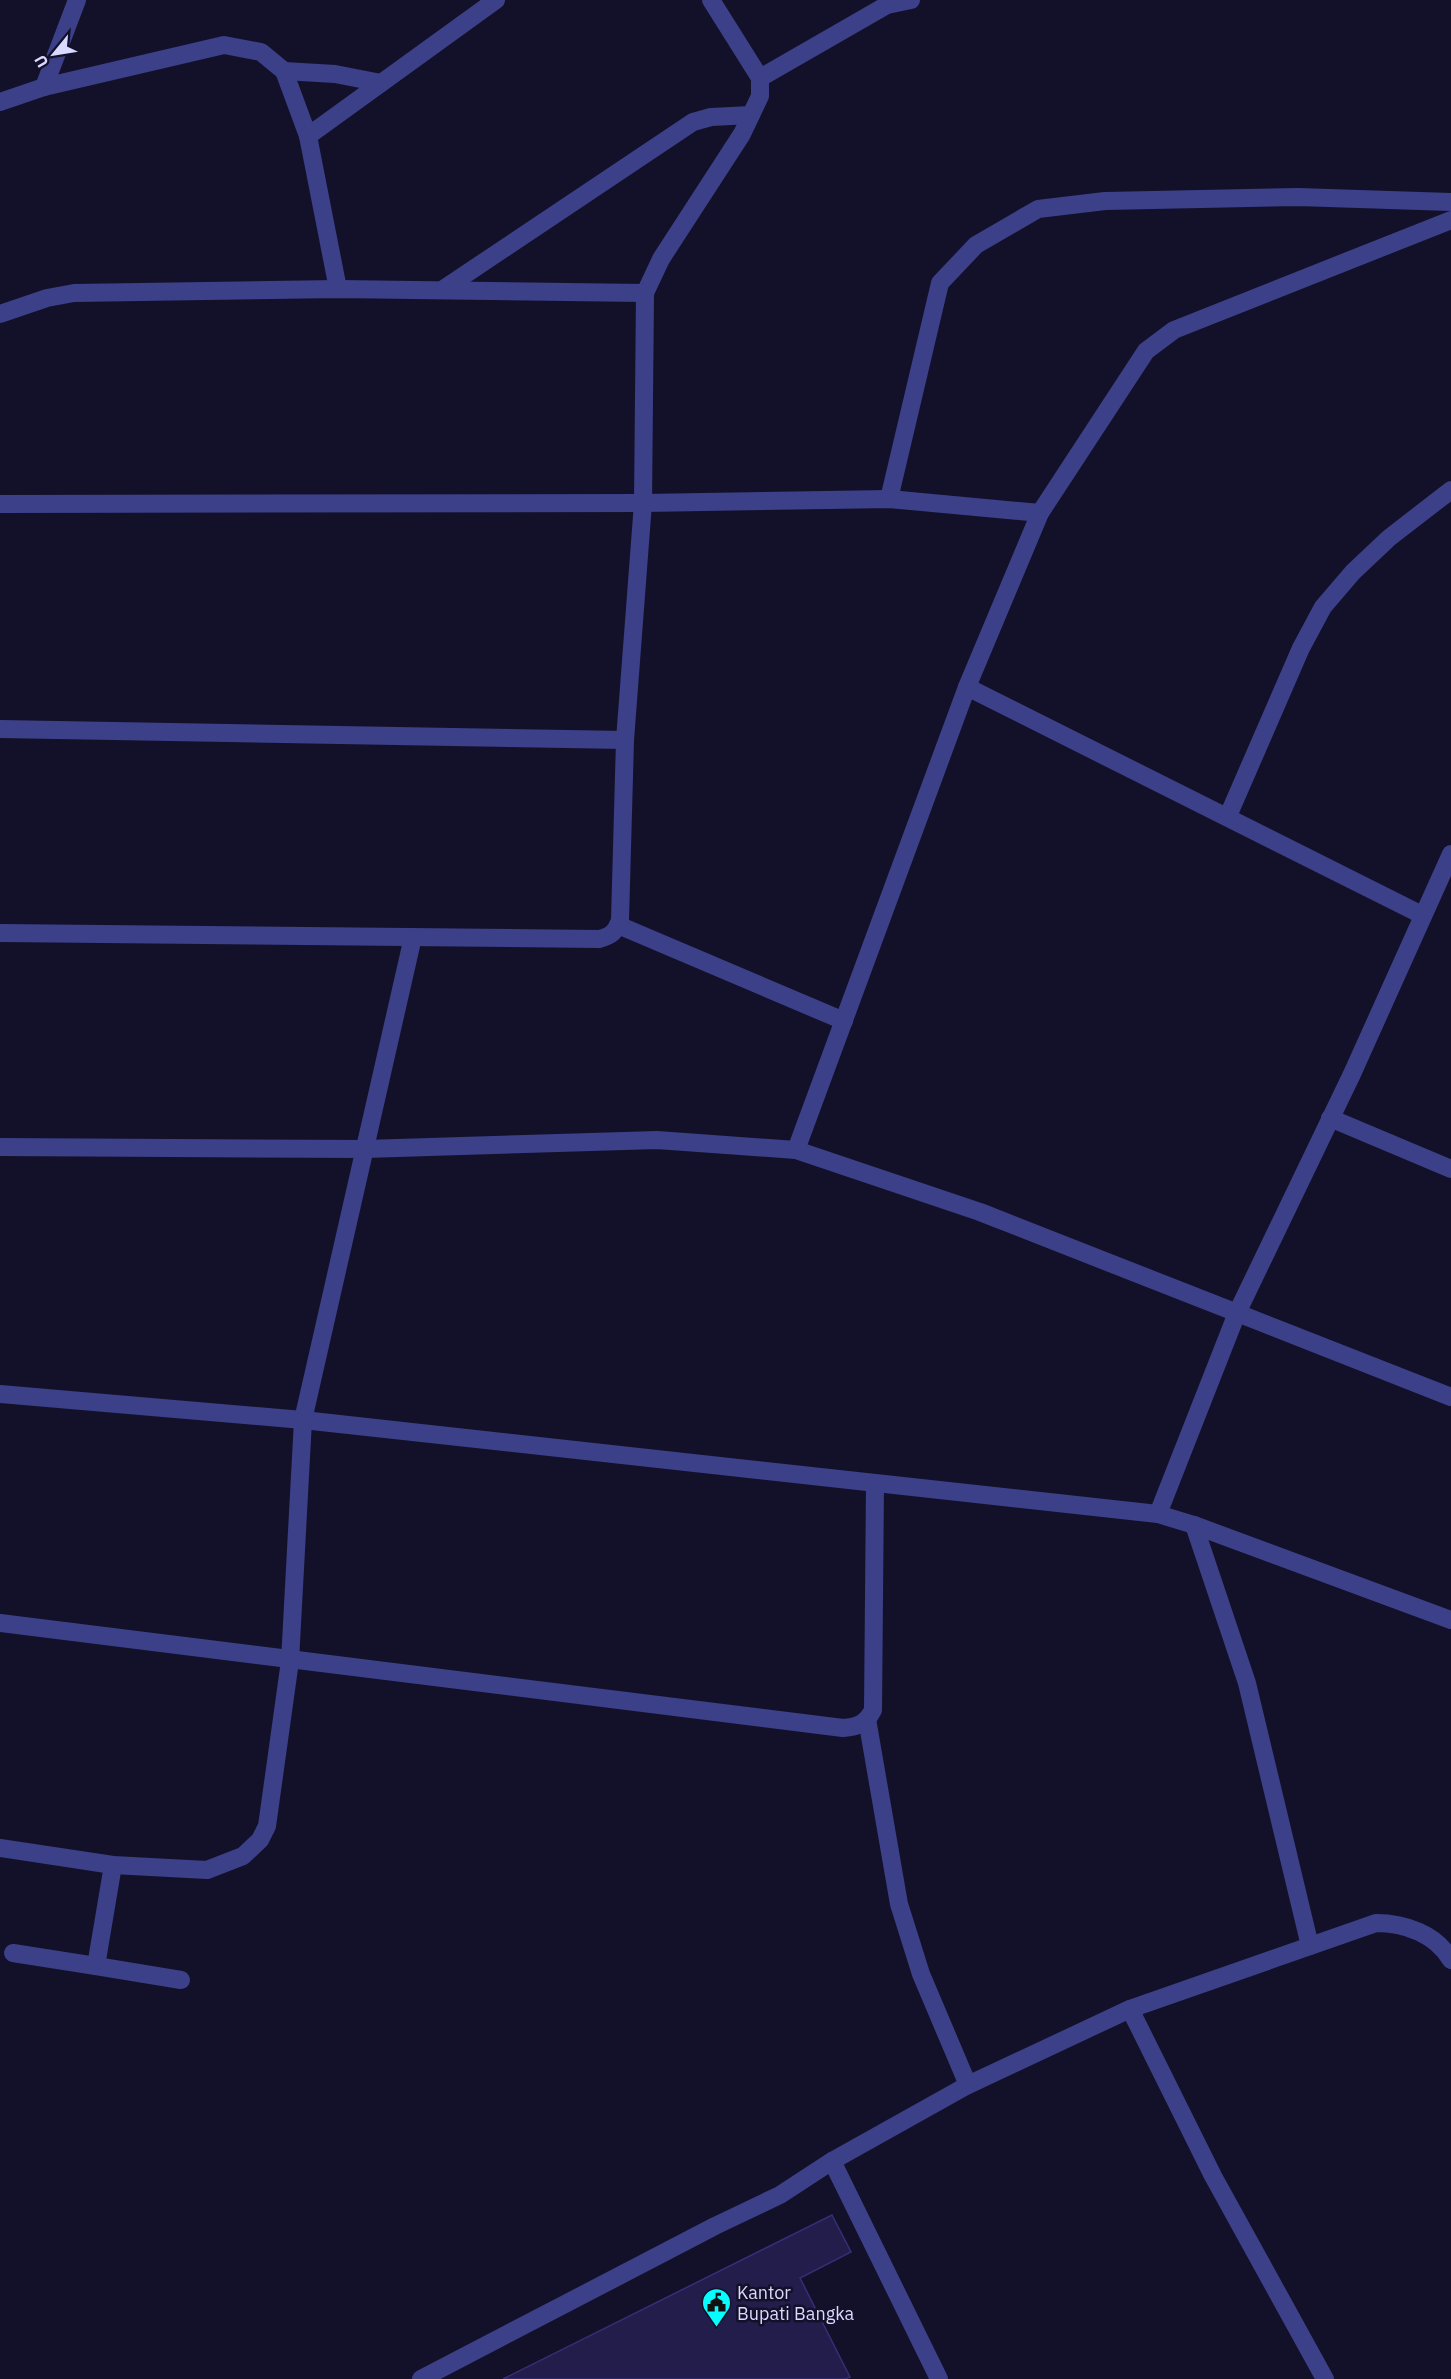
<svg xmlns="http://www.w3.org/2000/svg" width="1451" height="2379" font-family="'IBM Plex Sans',sans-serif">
<rect width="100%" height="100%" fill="#13112a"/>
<polygon fill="#221d4b" stroke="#362f77" stroke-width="1.5" points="832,2215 851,2252 800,2278 850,2377 845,2379 503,2379"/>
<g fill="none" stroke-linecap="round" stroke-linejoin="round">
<g stroke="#3c4089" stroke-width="18">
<polyline points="284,71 335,74 381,83"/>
<polyline points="760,78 887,5 911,0"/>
<polyline points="44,87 77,0"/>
<polyline points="0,102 44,87 224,45 261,52 284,71 308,136 338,289"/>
<polyline points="308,136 496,0"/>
<polyline points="442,290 693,122 711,117 751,115"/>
<polyline points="0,314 47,298 74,293 338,289 645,293"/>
<polyline points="889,499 940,283 976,245 1038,209 1105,201 1298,197 1451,202"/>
<polyline points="0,504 643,503 889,499 1040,513"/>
<polyline points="967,687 1422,915"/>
<polyline points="0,729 625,740"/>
<polyline points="1228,816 1301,648 1323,607 1353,572 1389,538 1451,490"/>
<polyline points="618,925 844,1021"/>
<path d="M0,933L599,939C611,936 616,932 620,920L625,740L643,503L645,293L661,259L742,134L760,96V78L711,0"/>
<polyline points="1330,1118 1451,1169"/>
<polyline points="0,1147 365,1149 657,1140 796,1150 980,1212 1451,1397"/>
<polyline points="796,1150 967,687 1040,513 1146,351 1174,330 1451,220"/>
<polyline points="0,1394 303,1420 1158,1514 1194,1525 1451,1620"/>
<polyline points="1158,1514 1237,1313 1352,1074 1451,854"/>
<polyline points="1194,1525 1247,1683 1310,1946"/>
<path d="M0,1623L843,1728C857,1727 866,1724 873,1710L875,1484"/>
<polyline points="867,1719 899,1904 921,1974 968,2085"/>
<polyline points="0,1848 113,1865 207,1870 243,1856 260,1840 267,1826 290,1661 303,1420 413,937"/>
<polyline points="113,1865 96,1966 181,1980"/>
<polyline points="13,1953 96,1966"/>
<path d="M1130,2009L1376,1923C1405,1923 1436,1934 1451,1960"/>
<polyline points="832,2161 968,2085 1130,2009 1213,2176 1325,2379"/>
<polyline points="421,2379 715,2226 780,2195 832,2161 939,2379"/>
</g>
</g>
<defs>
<symbol id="civic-pin" viewBox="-11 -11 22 30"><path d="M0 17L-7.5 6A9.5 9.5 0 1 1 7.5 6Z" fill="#06fcfe" stroke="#13112a"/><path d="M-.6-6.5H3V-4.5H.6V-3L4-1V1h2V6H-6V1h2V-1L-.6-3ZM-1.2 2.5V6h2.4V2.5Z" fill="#111"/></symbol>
</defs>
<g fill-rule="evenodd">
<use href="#civic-pin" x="700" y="2286" width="33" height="45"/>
</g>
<g text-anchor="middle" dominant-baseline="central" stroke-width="5" stroke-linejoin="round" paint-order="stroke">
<g font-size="18" fill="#dad9ff" stroke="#13112a" text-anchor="start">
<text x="737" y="2292">Kantor<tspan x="737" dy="21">Bupati Bangka</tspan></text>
</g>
</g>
<g transform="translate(54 54) rotate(240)" stroke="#13112a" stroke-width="4.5" paint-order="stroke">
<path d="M0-4.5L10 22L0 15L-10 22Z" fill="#dad9ff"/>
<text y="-9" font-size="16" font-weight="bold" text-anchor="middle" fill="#dad9ff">U</text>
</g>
</svg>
